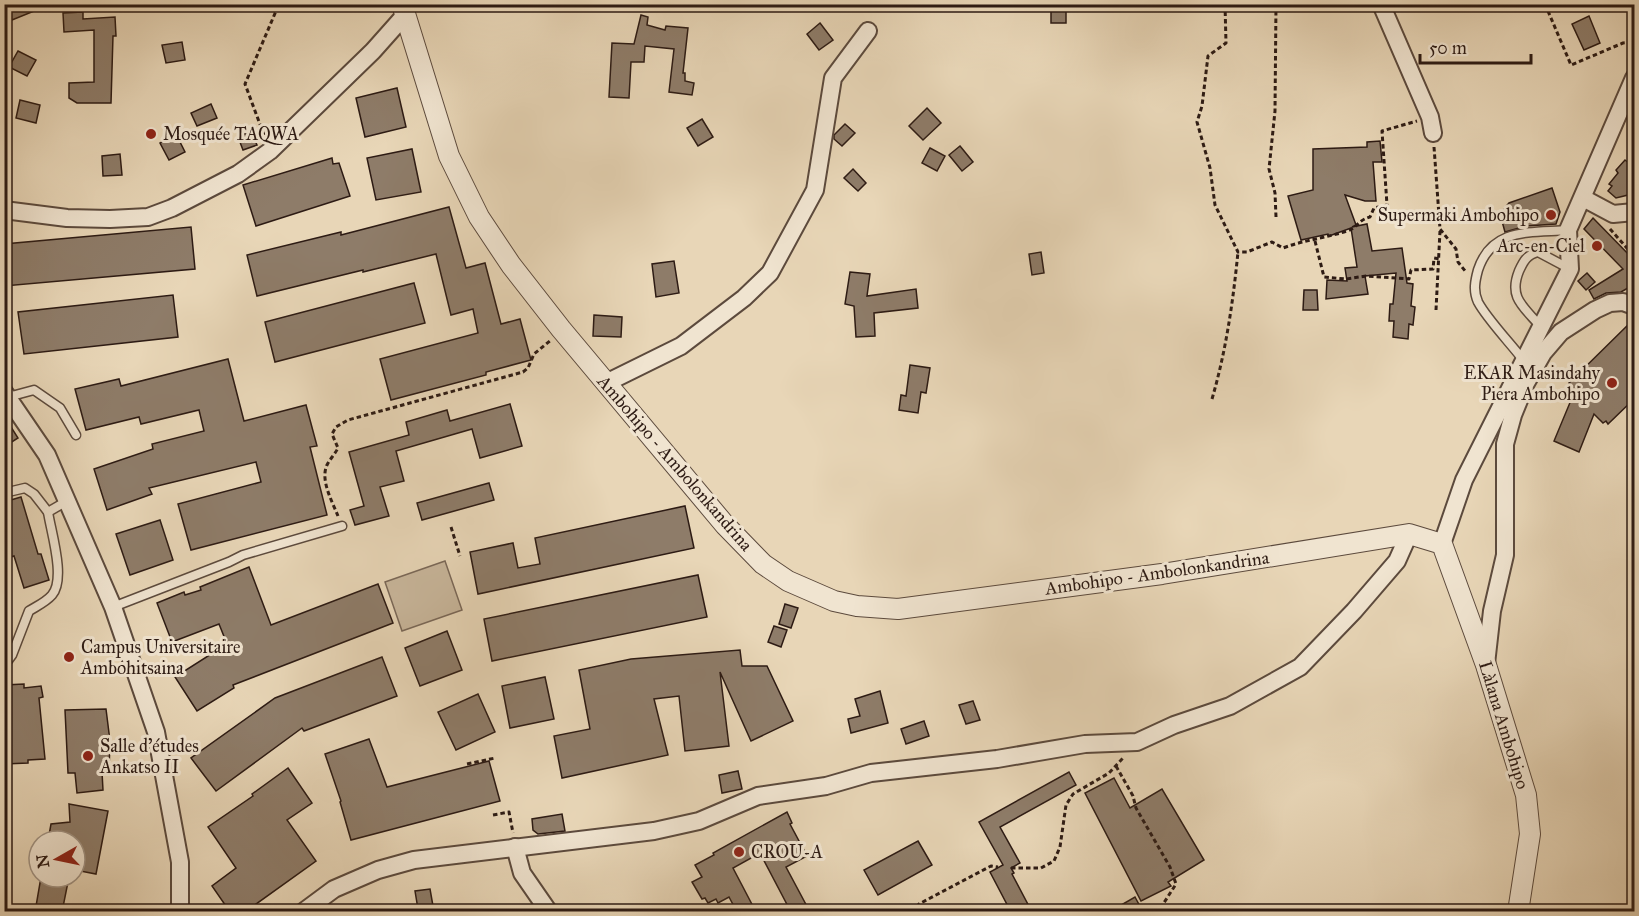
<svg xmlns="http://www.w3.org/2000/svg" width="1639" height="916" font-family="'IM FELL Great Primer',serif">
<rect width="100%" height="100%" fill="#e8d6b7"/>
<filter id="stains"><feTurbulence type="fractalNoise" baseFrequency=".00333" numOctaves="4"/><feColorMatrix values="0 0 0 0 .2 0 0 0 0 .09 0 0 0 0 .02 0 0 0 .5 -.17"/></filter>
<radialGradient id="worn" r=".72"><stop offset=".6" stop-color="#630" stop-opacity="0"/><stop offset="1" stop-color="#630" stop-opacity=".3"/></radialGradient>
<polygon fill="#c8b69b" stroke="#7a6858" stroke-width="1.5" points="445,561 462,610 402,631 385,582"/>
<g fill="#8e7c69" stroke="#2d1b14" stroke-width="1.5">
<polygon points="6,4 49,4 49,5 12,20"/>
<rect x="1051" y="6" width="15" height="17"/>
<polygon points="83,12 83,19 115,17 116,36 113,36 111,103 77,103 69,98 69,83 94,82 94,30 64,32 63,13"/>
<polygon points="641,15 648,17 647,25 665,30 666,26 688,28 683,73 685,73 685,81 694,83 692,95 669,92 674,49 645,46 644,62 631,62 629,98 609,97 612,43 634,44"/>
<polygon points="1589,16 1600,43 1584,50 1572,24"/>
<polygon points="820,23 833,40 819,50 807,34"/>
<polygon points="182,42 185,60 166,63 162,45"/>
<polygon points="18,51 36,60 27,76 9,67"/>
<polygon points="397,88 406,127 365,137 356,98"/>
<polygon points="20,100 40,105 36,123 16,118"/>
<polygon points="211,104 217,118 197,126 191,113"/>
<polygon points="927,108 941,123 923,140 909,126"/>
<polygon points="702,119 713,137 698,146 687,128"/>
<polygon points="845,124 855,133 842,146 834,139 834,135"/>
<polygon points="251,131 257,145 243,150 238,137"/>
<polygon points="176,134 185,152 169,160 160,143"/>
<polygon points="1380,141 1382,162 1373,162 1376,201 1365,201 1345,195 1356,225 1352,227 1367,224 1372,251 1402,248 1407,283 1413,284 1411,306 1415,307 1413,325 1409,324 1408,339 1393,337 1394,321 1389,321 1390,304 1393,304 1396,273 1365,276 1368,294 1326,299 1327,280 1347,281 1345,268 1357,267 1351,228 1329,236 1328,234 1301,240 1288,196 1313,190 1313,149 1367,147 1367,142"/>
<polygon points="960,146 973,162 962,171 949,155"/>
<polygon points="930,148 945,156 937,171 922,163"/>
<polygon points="412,149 421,192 376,200 367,158"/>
<polygon points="120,154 122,175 103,176 102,156"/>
<polygon points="332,158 333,164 339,163 350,196 256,226 243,185"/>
<polygon points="1625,160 1635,168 1635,187 1628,195 1616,198 1608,191 1612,186 1609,184 1618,173 1616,170"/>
<polygon points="853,169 866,183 858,191 844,178"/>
<polygon points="1552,188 1560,212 1556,224 1526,226 1505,232 1500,214 1509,203"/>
<polygon points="449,207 466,268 485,263 501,324 520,319 531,360 486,372 486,375 391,400 380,359 478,333 473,309 451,315 436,254 363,272 363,270 257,296 247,255 341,232 341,235"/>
<polygon points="1593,218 1635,261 1635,284 1621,292 1606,293 1594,299 1589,290 1623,269 1584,229"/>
<polygon points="191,227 195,269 4,286 4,244"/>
<polygon points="1041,252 1044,273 1032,275 1029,254"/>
<polygon points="674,261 679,293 656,297 652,264"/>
<polygon points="850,272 870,274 867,296 916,289 918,308 874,313 875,336 856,337 854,306 845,304"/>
<polygon points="1587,273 1595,282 1586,290 1578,281"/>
<polygon points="414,283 425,323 275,362 265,322"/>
<polygon points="1304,290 1317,290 1318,310 1303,310"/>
<polygon points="173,295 178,337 24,354 18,312"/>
<polygon points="594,315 622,317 621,337 593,336"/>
<polygon points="1635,318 1635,398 1608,424 1606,421 1603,423 1594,414 1579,452 1554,441 1574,393 1569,387 1571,385 1569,383"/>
<polygon points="228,359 244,421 306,405 317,446 310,447 327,515 191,550 178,504 261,482 256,462 149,488 152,494 107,510 94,469 153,449 152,444 204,431 199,410 141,424 139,417 86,430 75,389 119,379 121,386"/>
<polygon points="910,365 930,368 926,393 921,392 918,413 899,410 901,395 906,396"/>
<polygon points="510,404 522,446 480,458 472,429 396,451 404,481 380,487 389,516 355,525 350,510 364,506 349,452 409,435 406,422 447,410 450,421"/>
<polygon points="4,416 18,438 4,447"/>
<polygon points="489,483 494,500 422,520 417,503"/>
<polygon points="21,497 38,554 41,554 49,580 24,588 14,556 10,557 4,537 4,502"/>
<polygon points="685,506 694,548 478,594 470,552 513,543 518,568 540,564 535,538"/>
<polygon points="160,520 173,560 130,575 116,534"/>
<polygon points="249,567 271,625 378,584 393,623 233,685 234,688 197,711 175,677 227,644 219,624 172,642 157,603 184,592 185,595 201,590 200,587"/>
<polygon points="698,575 707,617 492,661 484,619"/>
<polygon points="785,604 798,608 791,628 779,624"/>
<polygon points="774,626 787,630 781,647 768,642"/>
<polygon points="447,631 462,670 420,686 405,648"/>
<polygon points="740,650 742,666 767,666 793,721 751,741 720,672 729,746 685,751 679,696 654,699 668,755 562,778 554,736 590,729 579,670 631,659"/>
<polygon points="382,657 397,696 304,731 302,728 216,791 191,758 275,698"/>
<polygon points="545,677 554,719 510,728 502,686"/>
<polygon points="24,684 24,688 41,686 43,697 39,698 45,759 28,760 28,763 4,764 4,685"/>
<polygon points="880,691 888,723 851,733 848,719 860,716 855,699"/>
<polygon points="478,694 495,732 456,750 438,712"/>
<polygon points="973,701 980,720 966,724 959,705"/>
<polygon points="106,709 110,741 109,771 102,772 103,790 77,793 75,773 68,773 65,710"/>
<polygon points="924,721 929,736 906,744 901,729"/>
<polygon points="369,739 387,787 489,761 500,801 351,840 340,802 341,801 325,754"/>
<polygon points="288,768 312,803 287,820 316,861 245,912 230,912 212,886 236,868 208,827 253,796 252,794"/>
<polygon points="738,771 742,789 722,793 719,775"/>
<polygon points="1069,772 1076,785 1000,827 1020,863 1011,868 1014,873 1012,874 1032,912 1011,912 990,872 1003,865 979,822"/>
<polygon points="1114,778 1130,808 1162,789 1204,860 1168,882 1171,886 1141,901 1085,793"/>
<polygon points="69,804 108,811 96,874 75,870 75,841 48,841 51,824 70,822"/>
<polygon points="787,812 792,823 790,824 807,856 786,867 810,912 791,912 760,853 733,868 756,912 737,912 729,897 718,903 716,899 708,903 705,898 702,899 692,882 702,877 695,865 714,855 713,853"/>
<polygon points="562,814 565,831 538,834 533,830 532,819"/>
<polygon points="918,841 932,865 878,895 864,870"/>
<polygon points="41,877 69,877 62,912 35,912"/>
<polygon points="430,889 433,906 418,909 415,891"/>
<polygon points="1135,897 1143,912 1109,912"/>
</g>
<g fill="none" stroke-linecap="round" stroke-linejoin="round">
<defs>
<g id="service">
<path d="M1541,327C1524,307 1508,298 1519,271C1524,260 1527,255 1538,252L1570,269"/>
<path d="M1524,361C1512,345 1487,319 1478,302C1473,291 1475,281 1478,270C1492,227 1531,233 1568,230"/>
<polyline points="8,397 34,390 60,408 76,435"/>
<polyline points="4,493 25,488 34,494 48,512 67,501"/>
<polyline points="113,607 229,562 243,555 342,526"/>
<path d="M4,666L12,655L29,611C37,606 46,602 52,595C66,579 51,532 48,512"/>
</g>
<g id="minor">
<polyline points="1381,4 1430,117 1433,133"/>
<polyline points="1583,198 1613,214 1634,212"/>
<polyline points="4,210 67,218 110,219 148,217 172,208 238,174 270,151 373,51 405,15"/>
<polyline points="606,383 681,346 744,298 770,273 815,190 833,78 868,31"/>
<polyline points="4,392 47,455 113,607 156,732 180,862 180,912"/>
<polyline points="1442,544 1464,480 1570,269 1568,230 1634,78"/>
<polyline points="1486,664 1492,611 1505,555 1505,444 1513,415 1526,383 1543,353 1561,332 1595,310 1610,303 1623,302 1634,306"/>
<polyline points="515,847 522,873 549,912"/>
<polyline points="303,912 334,889 378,870 414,860 654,831 699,821 758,796 826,786 871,773 997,759 1085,744 1137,742 1174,725 1230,706 1300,667 1354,611 1397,561 1409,534"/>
</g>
<polyline id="tertiary" points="402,4 449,156 479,217 511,265 561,329 725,525 763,564 788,581 834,601 857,606 898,609 1162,574 1409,534 1442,544 1486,665 1526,795 1530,834 1518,912"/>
</defs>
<use href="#service" stroke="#5c4a3d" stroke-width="11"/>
<use href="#minor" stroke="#5c4a3d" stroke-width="20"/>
<use href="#tertiary" stroke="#5c4a3d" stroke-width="22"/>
<g stroke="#2d1b14" stroke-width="3" stroke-dasharray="4.5 3" stroke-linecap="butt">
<path d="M1225,4L1226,43L1208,56L1202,106L1197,122L1210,168L1215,205L1238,252H1247L1272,242L1283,248C1304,240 1326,238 1347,231C1357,228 1358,220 1370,217L1374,208L1387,205L1382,131L1417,121"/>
<polyline points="1545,4 1571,65 1623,43 1634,42"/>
<polyline points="264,135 245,84 276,11 282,4"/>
<polyline points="1434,147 1440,229 1456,249 1458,262 1466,272"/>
<polyline points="1276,217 1275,193 1269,169 1275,111 1276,4"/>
<polyline points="1610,229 1634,256"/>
<polyline points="1315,241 1324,277 1346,279 1366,276 1409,279 1411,270 1433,269 1434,258 1440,259"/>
<polyline points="1436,310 1440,231"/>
<path d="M1212,399C1226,351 1233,302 1238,252"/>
<path d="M338,516C332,501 320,480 327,465C330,459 335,454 338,448L332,434L336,427L348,420L523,372L528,368L534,354L551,340"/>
<polyline points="451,527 460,556"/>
<polyline points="467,764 495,758"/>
<polyline points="1116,766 1133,796 1136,808 1170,867 1176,884 1158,912"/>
<polyline points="493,815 509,812 513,833"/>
<polyline points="1011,868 1041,868 1054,861 1060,847 1066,805 1073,794 1109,773 1123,758"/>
<polyline points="911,912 919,904 991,866 998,867"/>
</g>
<use href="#service" stroke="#f0e4d0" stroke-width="8"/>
<use href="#minor" stroke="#f0e4d0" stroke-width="16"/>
<use href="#tertiary" stroke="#f0e4d0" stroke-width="20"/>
</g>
<g fill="#8f2418" stroke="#f0e4d0" stroke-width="2">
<circle cx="151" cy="134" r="6"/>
<circle cx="1551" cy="215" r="6"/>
<circle cx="1597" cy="246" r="6"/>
<circle cx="1612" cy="383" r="6"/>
<circle cx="69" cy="657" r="6"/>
<circle cx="88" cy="756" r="6"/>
<circle cx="739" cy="852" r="6"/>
</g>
<g text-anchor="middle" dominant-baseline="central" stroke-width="6" stroke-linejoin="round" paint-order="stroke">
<g font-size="18" fill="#2d1b14" stroke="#f0e4d0" text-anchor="start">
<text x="163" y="134">Mosquée TAQWA</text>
<text x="1539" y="215" text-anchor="end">Supermaki Ambohipo</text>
<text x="1585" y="246" text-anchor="end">Arc-en-Ciel</text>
<text x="1600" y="373" text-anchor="end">EKAR Masindahy<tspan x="1600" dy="21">Piera Ambohipo</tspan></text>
<text x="81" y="647">Campus Universitaire<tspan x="81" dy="21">Ambohitsaina</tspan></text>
<text x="100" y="746">Salle d'études<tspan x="100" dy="21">Ankatso II</tspan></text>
<text x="751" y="852">CROU-A</text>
</g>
<g font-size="18" fill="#2d1b14" stroke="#f0e4d0">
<text transform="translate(675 463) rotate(49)">Ambohipo - Ambolonkandrina</text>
<text transform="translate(1157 573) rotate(-8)">Ambohipo - Ambolonkandrina</text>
<text transform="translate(1504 725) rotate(73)">Làlana Ambohipo</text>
</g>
</g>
<rect width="1639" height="916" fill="none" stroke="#e8d6b7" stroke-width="24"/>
<rect x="6" y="6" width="1627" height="904" fill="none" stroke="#2d1b14" stroke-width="3"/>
<rect x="12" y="12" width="1615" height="892" fill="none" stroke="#2d1b14" stroke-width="1.5"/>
<g transform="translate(57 859) rotate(261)"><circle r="28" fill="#f0e4d0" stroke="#a29485" stroke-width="1.5"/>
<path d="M0-4.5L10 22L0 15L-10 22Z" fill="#8f2418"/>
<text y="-9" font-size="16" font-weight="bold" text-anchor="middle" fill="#2d1b14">N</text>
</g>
<path d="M1420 54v9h111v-9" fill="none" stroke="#2d1b14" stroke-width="3"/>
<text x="1429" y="54" font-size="18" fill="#2d1b14" stroke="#f0e4d0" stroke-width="4.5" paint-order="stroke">50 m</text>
<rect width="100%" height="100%" filter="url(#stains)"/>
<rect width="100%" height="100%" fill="url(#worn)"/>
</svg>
